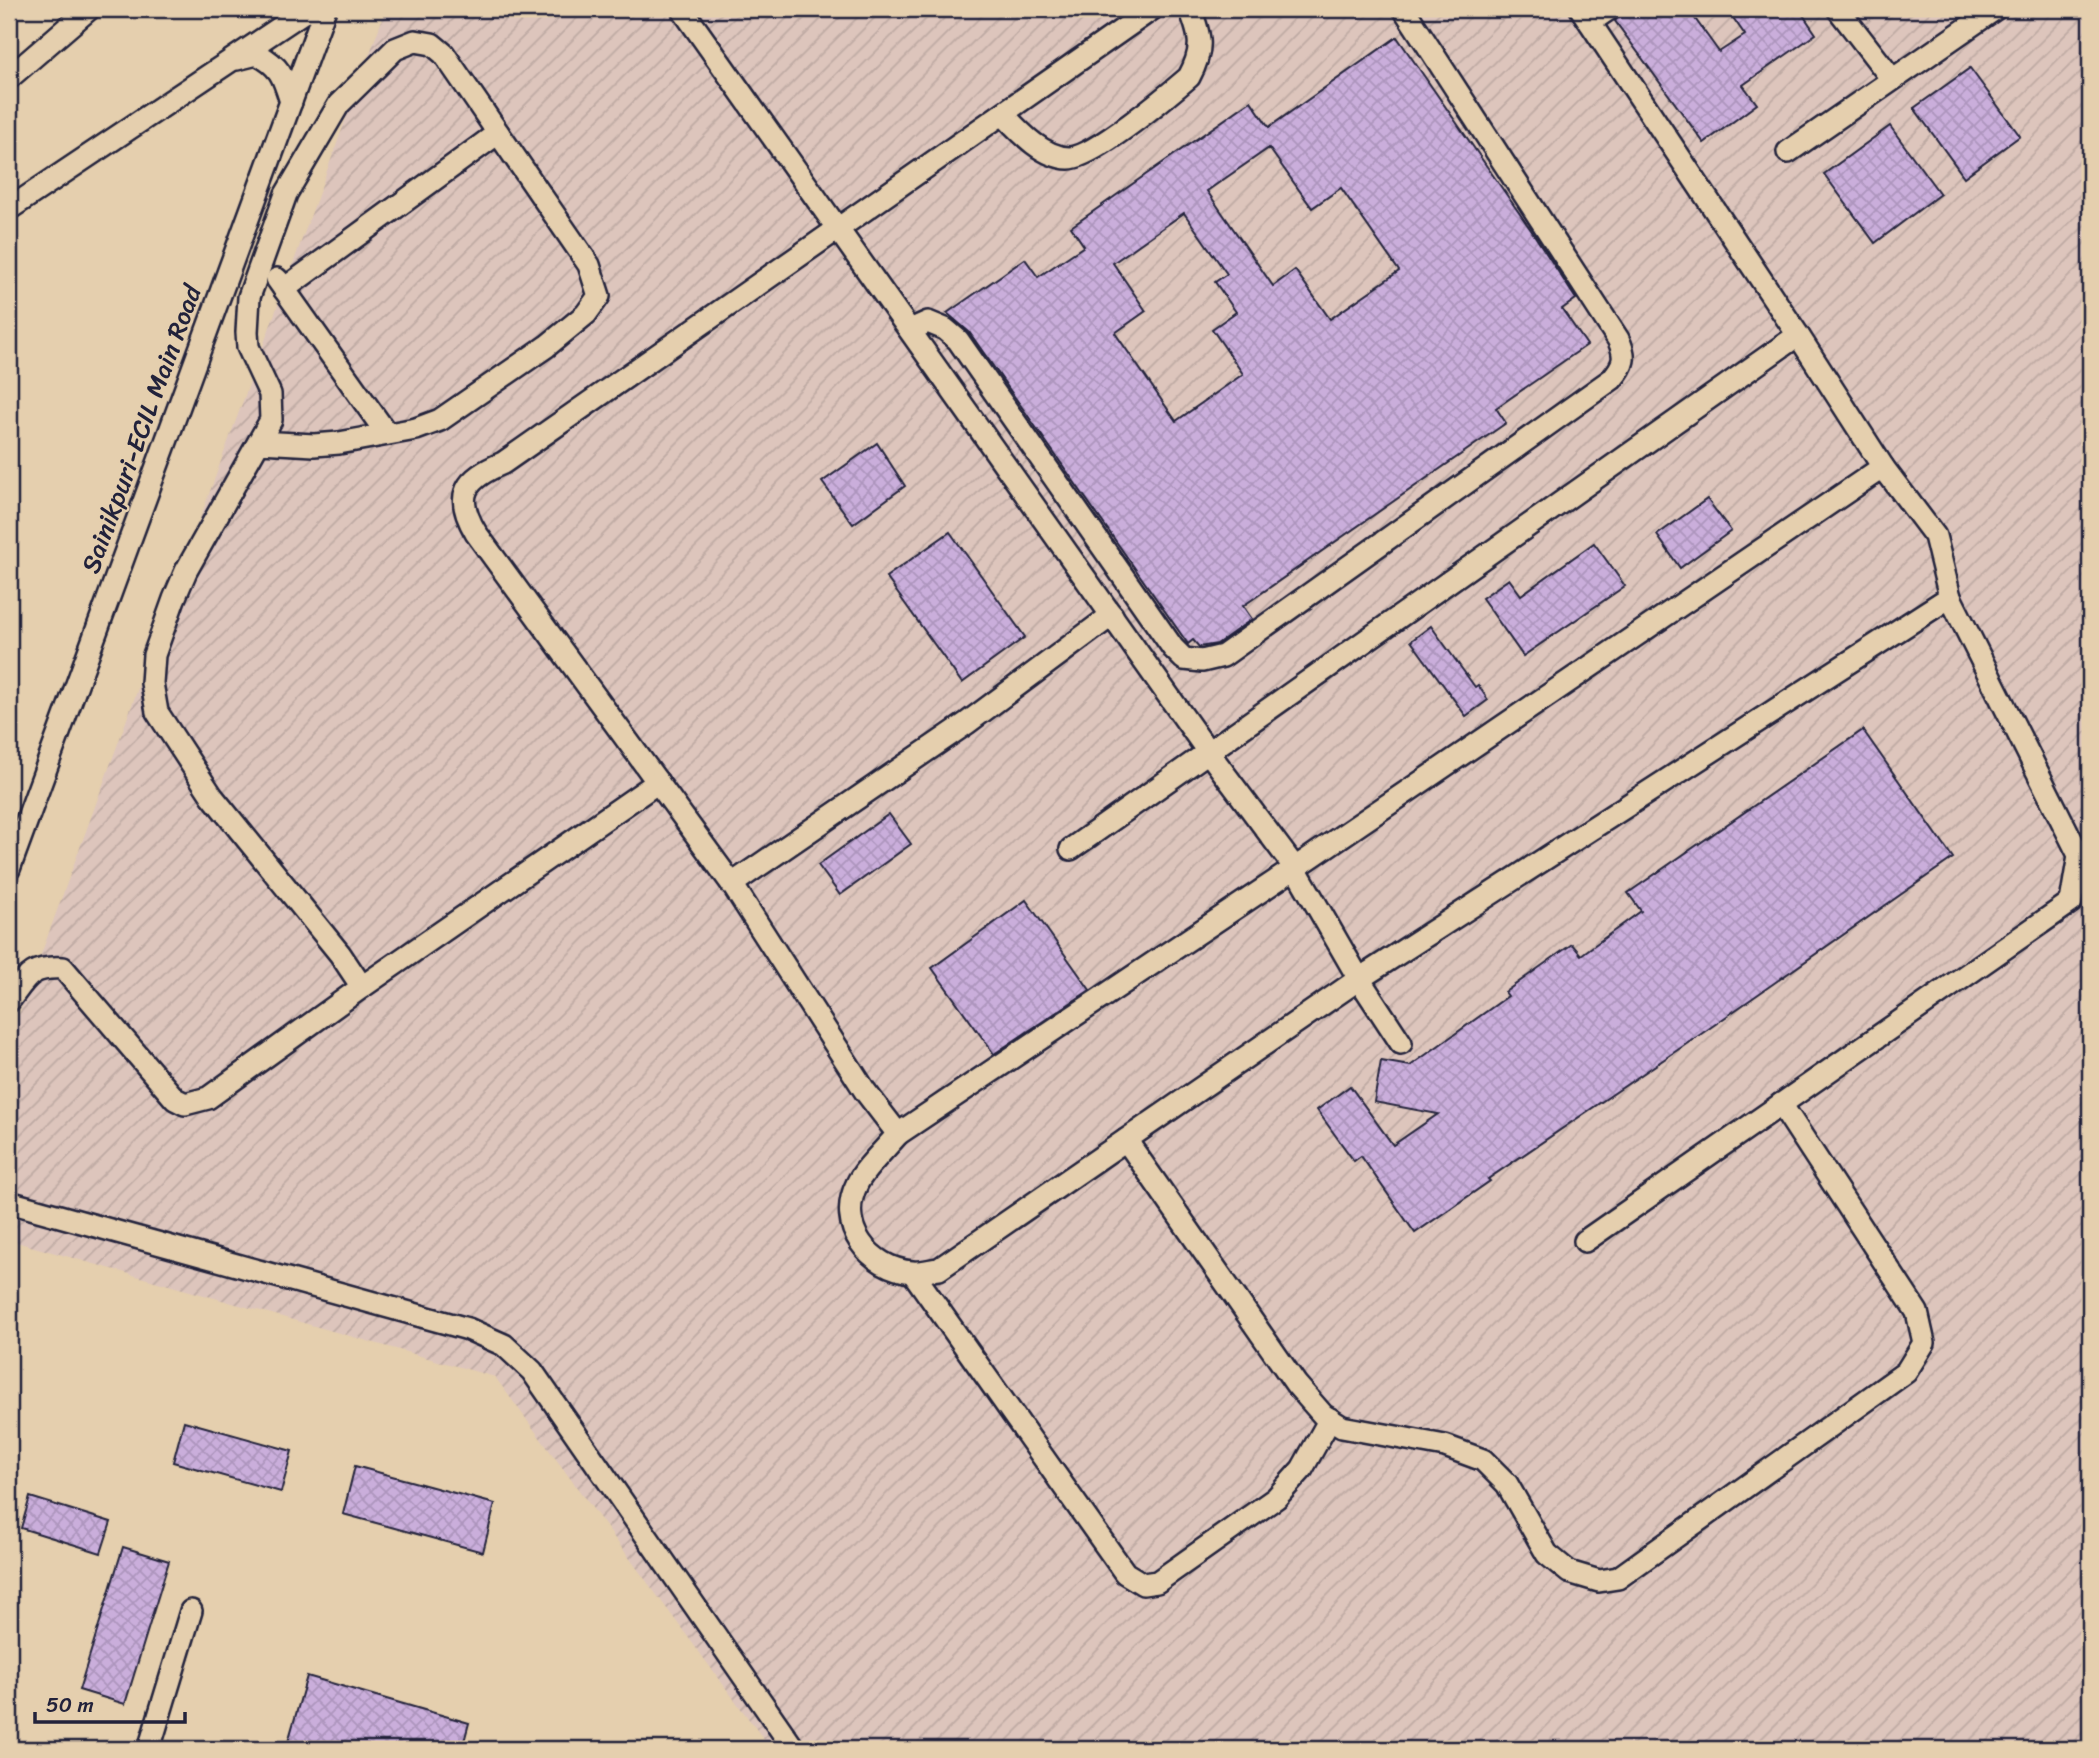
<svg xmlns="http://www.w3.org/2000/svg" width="2099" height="1758" font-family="Sriracha,sans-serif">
<defs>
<pattern id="industrial-furrows" width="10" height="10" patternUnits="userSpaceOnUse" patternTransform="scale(1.75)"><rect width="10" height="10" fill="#ddc5bc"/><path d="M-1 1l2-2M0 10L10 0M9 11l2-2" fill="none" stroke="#bda9a2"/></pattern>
<pattern id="building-cross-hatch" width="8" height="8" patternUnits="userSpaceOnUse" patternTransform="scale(1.75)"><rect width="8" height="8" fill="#caaedb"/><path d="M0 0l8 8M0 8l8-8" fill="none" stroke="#ad95bd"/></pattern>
</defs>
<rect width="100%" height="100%" fill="#e5cfae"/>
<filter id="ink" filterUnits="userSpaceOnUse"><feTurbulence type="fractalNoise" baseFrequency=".0143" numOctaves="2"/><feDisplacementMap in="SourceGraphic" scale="14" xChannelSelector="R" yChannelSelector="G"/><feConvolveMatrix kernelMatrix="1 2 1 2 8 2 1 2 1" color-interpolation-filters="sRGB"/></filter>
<g filter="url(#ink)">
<polygon fill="url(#industrial-furrows)" points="386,9 2090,9 2090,1749 771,1749 495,1377 9,1240 9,1042"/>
<g fill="url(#building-cross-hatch)" stroke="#22223b" stroke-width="2" fill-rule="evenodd">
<polygon points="1626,9 1688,9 1719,52 1745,35 1727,9 1799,9 1816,34 1743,85 1757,104 1704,143 1615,21"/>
<path d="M1397,37L1531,230L1576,299L1562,309L1587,345L1496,408L1506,423L1243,606L1252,619L1217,644L1199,647L1193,640L1188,644L969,332L947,313L1025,259L1038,277L1084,246L1071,227L1251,101L1269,127ZM1269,148L1312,208L1341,188L1399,271L1330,319L1295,270L1273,286L1207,191ZM1184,213L1227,274L1215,282L1236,312L1212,329L1243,374L1176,421L1115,333L1146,311L1113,263Z"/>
<polygon points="1970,68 2020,136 1964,177 1914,108"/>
<polygon points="1890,126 1940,194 1875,243 1824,174"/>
<polygon points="877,443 905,486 853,524 822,482"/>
<polygon points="1707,499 1731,531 1680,568 1657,535"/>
<polygon points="950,532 1025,637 962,683 886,577"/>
<polygon points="1594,543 1625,586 1523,656 1482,598 1509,579 1521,595"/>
<polygon points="1431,626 1475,687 1478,685 1488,700 1466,716 1411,641"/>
<polygon points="1863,730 1953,858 1707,1030 1488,1179 1490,1181 1415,1233 1361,1156 1354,1161 1317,1110 1350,1086 1393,1145 1438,1114 1374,1102 1381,1061 1410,1066 1508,996 1505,992 1572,944 1581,955 1641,911 1628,893"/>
<polygon points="889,814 911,844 840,895 818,865"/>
<polygon points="1026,900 1090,990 994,1054 932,968"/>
<polygon points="184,1421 292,1451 281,1492 173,1462"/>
<polygon points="355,1466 495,1504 483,1552 343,1514"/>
<polygon points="30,1497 111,1522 101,1553 21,1528"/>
<polygon points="123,1547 169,1561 125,1704 79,1690"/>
<polygon points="307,1676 469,1723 462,1749 286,1749"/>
</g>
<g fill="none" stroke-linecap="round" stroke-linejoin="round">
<defs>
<g id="minor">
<polyline points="682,9 1209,753 1295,868 1359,979 1401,1043"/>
<path d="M1152,9L503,463C465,479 453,495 476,533L732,884L865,1091L898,1134L1295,868L1883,467"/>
<polyline points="1838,9 1892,79"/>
<polyline points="1590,22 1609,9"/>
<path d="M237,59L257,54C281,67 283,76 291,102"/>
<polyline points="9,78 89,9"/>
<path d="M1003,114C1019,131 1042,157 1069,158C1093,158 1168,95 1189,77C1204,49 1201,37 1190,9"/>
<polyline points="1788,152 1995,9"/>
<polyline points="9,209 308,9"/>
<polyline points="277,279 387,434"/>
<polyline points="284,289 498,133"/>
<path d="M910,330L928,322L945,329L958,340L1173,648L1184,659L1202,661L1223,656L1612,379C1624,365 1627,357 1618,339L1404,9"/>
<polyline points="1071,849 1798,335"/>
<polyline points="9,869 325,9"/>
<polyline points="732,884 967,723 1112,615"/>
<polyline points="362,987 658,782"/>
<path d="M9,1001C27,977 30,966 63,968L175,1099L185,1104L208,1098L362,987L340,954L212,796L157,712L152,683L154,655L174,599L186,571L271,420L270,394L248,347L247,332L249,297L286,194L339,104L395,49L415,41L432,44L444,54L589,265L599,296L586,314L547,346L440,420L416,429L339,443L314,445L260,442"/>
<path d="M898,1134C887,1147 863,1170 857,1184C836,1226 869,1268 912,1272C920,1273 930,1270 939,1269L1359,979L1950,597L1935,536L1883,467L1798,335L1581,9"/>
<polyline points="1126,1140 1296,1384 1323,1415 1342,1427 1445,1446 1483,1460 1507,1484 1547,1554 1569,1572 1599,1581 1618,1578 1906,1372 1924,1343 1917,1312 1781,1104"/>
<polyline points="9,1202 468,1329 504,1345 532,1371 794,1749"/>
<polyline points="1585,1241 2071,902 2079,855 1950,597"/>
<polyline points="913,1273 1125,1573 1143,1584 1157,1582 1276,1498 1302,1469 1330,1419"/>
<polyline points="149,1749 191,1611"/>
</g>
</defs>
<use href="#minor" stroke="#22223b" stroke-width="26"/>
<use href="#minor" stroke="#e5cfae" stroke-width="21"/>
</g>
</g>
<g text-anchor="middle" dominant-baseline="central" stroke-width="5" stroke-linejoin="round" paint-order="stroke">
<g font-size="26" fill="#22223b" stroke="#e5cfae">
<text transform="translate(141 429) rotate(-70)">Sainikpuri-ECIL Main Road</text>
</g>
</g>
<rect width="2099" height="1758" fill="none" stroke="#e5cfae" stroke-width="35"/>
<rect x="18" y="18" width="2064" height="1723" fill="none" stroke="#22223b" stroke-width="2.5" filter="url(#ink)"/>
<path d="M35 1712v10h150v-10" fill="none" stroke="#22223b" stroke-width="3.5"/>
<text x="46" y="1712" font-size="21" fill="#22223b" stroke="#e5cfae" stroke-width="5" paint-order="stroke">50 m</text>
</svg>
